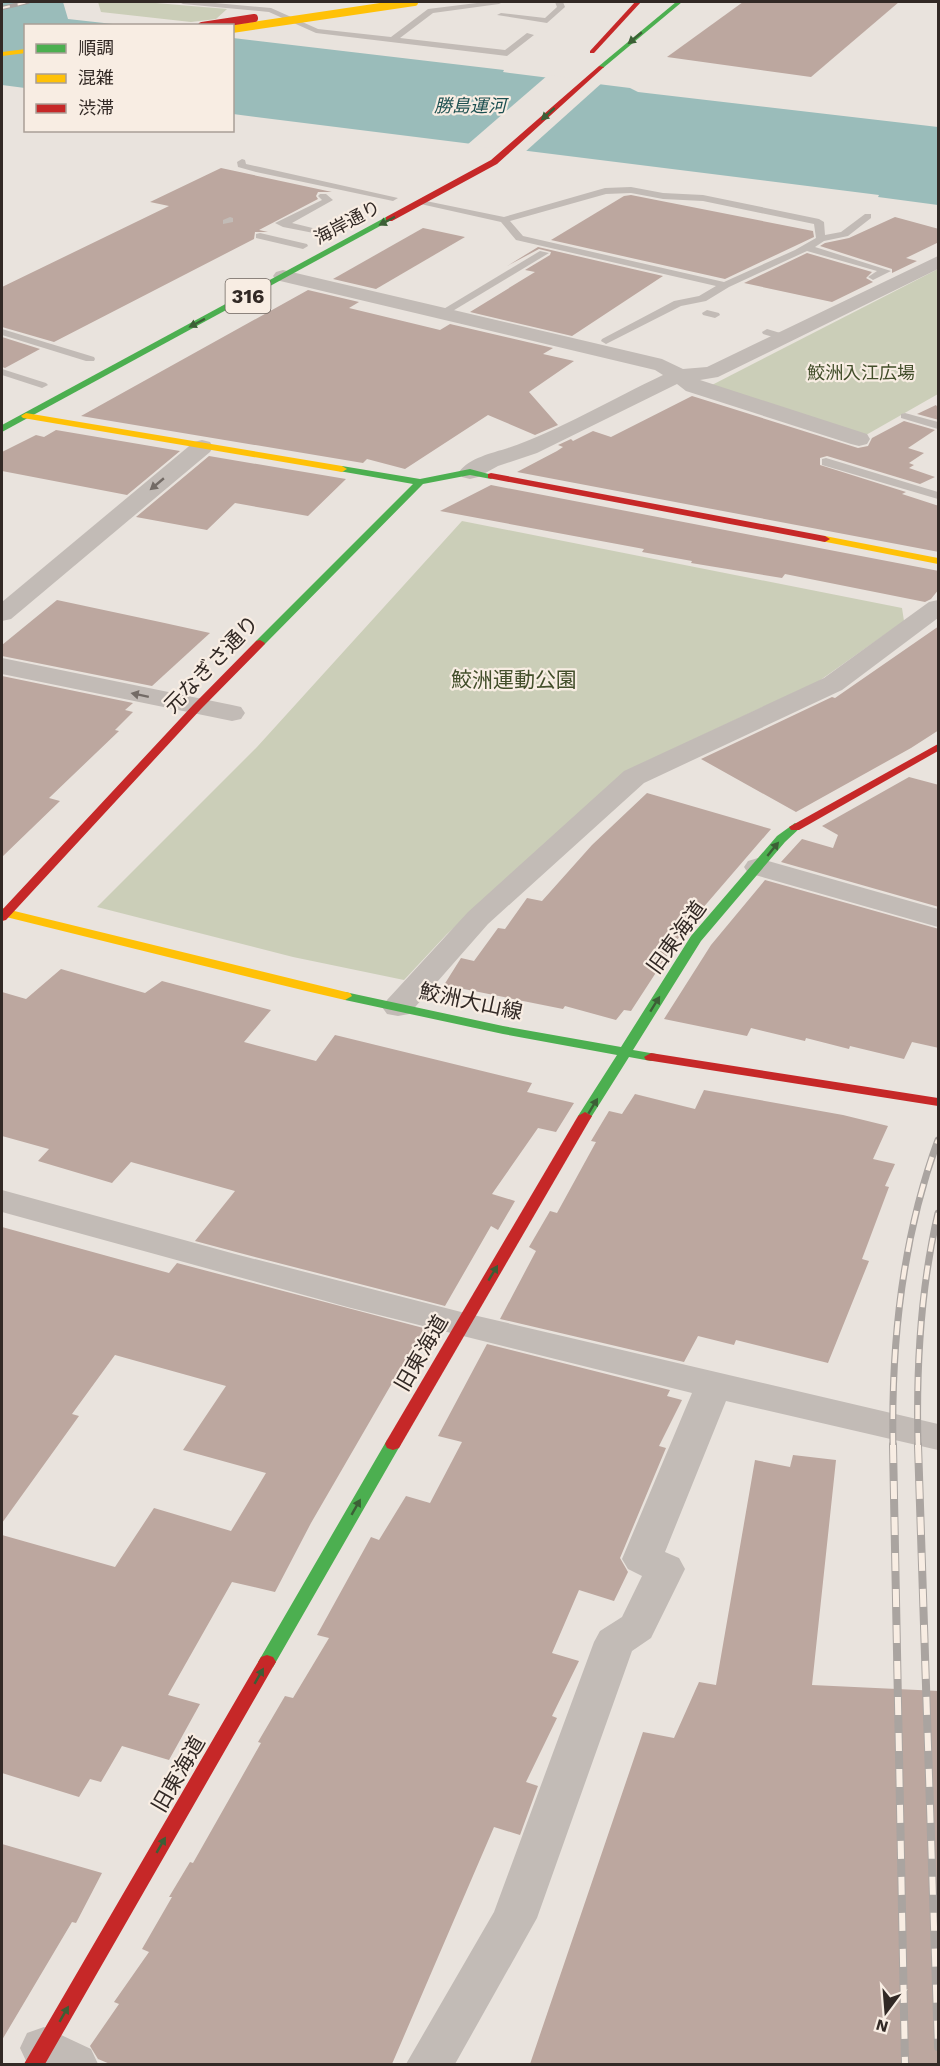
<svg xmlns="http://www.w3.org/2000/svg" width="940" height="2066" font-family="'Work Sans','Noto Sans JP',sans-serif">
<rect width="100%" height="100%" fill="#e9e3dd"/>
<g fill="#cbceb8">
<polygon points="98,2 144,2 227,9 216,19 191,22 101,12"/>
<polygon points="938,269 938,394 866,435 710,386"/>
<polygon points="462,521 902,608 904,621 819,681 630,769 447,934 404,980 293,957 97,907 257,747"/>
</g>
<g fill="#9abcba">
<polygon points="2,2 63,2 68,19 122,25 26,26 25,88 2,85"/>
<polygon points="233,38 504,70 503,72 630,88 638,92 938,127 938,205 878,197 879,195 233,114"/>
</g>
<polygon fill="#e9e3dd" points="548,75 603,82 525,152 467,145"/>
<g fill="#bca79f">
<polygon points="743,2 899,2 811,77 667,57"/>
<polygon points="221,168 332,192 318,192 316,196 318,199 259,230 268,232 255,232 254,239 54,342 2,327 2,287 169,206 150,202"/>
<polygon points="631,195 813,231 814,237 725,279 551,240 624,196"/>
<polygon points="895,217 939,229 939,242 906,258 917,261 892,273 892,269 820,246 825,243 849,238"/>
<polygon points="423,228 465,237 376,289 333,279"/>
<polygon points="538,247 663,276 572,336 470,312 535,272 525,270 550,255 551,252 539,249 507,266"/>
<polygon points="807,253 872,272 866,278 873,282 832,302 744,283"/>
<polygon points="308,290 359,302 349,308 440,330 450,324 553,348 543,354 574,361 529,392 558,425 535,435 488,415 405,469 367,459 363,463 81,416"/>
<polygon points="2,337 40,349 5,368 2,367"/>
<polygon points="692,396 858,448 868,446 872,438 904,421 935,430 908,448 924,453 909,463 914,465 909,468 935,477 920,484 827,456 820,458 820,465 906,492 902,494 939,506 939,552 517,472 557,451 563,447 558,445 571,439 573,441 593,431 611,437"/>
<polygon points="936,405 939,410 939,420 917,414"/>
<polygon points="56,430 180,451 127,495 2,471 2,452 36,435 44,437"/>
<polygon points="209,456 346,479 308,516 235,503 207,530 136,517"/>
<polygon points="491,485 939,571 939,589 931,599 925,602 785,574 782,578 691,563 692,561 642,552 644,549 440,511"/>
<polygon points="57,600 160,622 210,633 152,686 2,656 2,645"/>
<polygon points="939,626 939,730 911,748 796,812 701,759 832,697 835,698"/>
<polygon points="2,676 133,703 125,710 133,712 115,730 119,731 49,798 60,801 2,857"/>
<polygon points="909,777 939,785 939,907 781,862 802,839 833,848 838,835 822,826"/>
<polygon points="647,793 771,829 683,931 631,1011 624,1010 616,1020 565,1006 563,1009 444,985 461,958 474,961 498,928 505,929 527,898 542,901 592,845"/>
<polygon points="765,880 939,929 939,1048 912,1042 904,1059 850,1046 849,1049 806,1038 805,1041 751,1028 747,1036 664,1019 711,945"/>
<polygon points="61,969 145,993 162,981 271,1010 244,1042 316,1061 335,1035 532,1083 527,1092 574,1103 556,1132 538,1128 492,1194 515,1201 498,1230 491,1226 445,1306 236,1252 195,1241 235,1191 131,1162 112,1183 38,1161 49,1149 2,1136 2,992 26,999"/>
<polygon points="704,1090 843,1115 888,1126 873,1159 895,1164 885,1186 889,1187 862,1259 869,1261 828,1363 736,1340 734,1345 698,1336 684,1362 500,1319 536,1251 529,1247 550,1211 557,1213 596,1142 591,1141 609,1111 622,1114 635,1094 695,1109"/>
<polygon points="2,1227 169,1273 177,1263 431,1330 424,1344 417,1340 311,1523 275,1592 232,1582 168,1695 200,1704 169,1760 122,1746 101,1782 90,1779 79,1797 2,1773 2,1535 115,1567 154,1508 231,1531 266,1473 183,1450 226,1386 115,1355 72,1414 79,1416 2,1523"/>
<polygon points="487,1344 670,1390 667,1396 682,1400 659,1446 666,1448 620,1558 628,1572 614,1601 579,1590 552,1653 579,1661 552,1716 557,1718 526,1782 538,1786 520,1835 494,1827 392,2064 110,2064 98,2059 90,2046 119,2004 114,2002 149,1952 142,1949 172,1897 169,1897 190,1862 193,1863 261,1743 258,1742 285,1696 293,1698 329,1638 317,1635 371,1537 379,1540 406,1496 430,1503 462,1442 438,1436"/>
<polygon points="793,1455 836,1460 812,1685 939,1691 939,2064 530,2064 643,1732 674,1738 699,1682 716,1685 755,1460 790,1467"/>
<polygon points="2,1844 102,1873 76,1923 72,1922 2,2040"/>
</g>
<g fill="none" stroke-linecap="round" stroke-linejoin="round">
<g fill="#c2bbb6" fill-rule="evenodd">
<polygon points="179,2 204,2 271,8 318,29 391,37 428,9 485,2 503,2 499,4 433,13 400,38 505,50 527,33 534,35 507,56 316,33 269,12 183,4"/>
<polygon points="555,2 563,2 565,7 547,23 497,15 501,13 545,18 557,7"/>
<polygon points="242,159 245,160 246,164 260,167 398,198 393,201 256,172 238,167 237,162"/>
<path d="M631,187L663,193L703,195L819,219L824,222L825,235L841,232L865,214H871V218L848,236L824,241L815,247L891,271L873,280L868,277L877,271L807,251L729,287L706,301L681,306L606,344L601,341L602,339L674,301L699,296L716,286L516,240L501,222L416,203L421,200L504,217L605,188ZM631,193L663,199L703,201L814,224L816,238L795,250L724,282L523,236L510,221L606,194Z"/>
<polygon points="320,194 326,194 333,200 292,223 329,232 329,236 283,227 275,223 322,200 318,196"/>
<polygon points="230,217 233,218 233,222 223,224 223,220"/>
<polygon points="260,233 307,244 308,246 303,249 256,238 256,234"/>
<polygon points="540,251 549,253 446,315 442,316 437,313"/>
<polygon points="707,310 719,313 720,315 715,318 703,315 702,313"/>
<polygon points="2,329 94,357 95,359 94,361 86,361 2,335"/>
<polygon points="767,329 787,335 788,337 783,340 763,334 762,332"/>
<polygon points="2,369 46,383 48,385 42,388 2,375"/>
<polygon points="905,413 938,422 938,429 901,418 901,414"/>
<polygon points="826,458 938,492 938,499 822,465 822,459"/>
</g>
<g fill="#c2bbb6" fill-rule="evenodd">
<path d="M938,256V269L718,377L700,380L867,434L870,439L867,444L859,446L851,444L686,391L677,384L537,453L498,466L478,477L470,479L462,477L459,472C469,458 492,453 508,448C558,431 614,398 663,375L655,370L276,280L273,276L276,272L283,270L662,359L683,369L707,367Z"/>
<polygon points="202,440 210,442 213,447 210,452 11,619 2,621 2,602 194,442"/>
<polygon points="938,600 938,618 842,690 644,783 488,924 409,1014 398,1016 387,1014 382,1007 387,1000 468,912 624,771 824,678 929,602"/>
<polygon points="2,658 232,705 241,707 245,713 241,719 232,721 2,674"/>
<polygon points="758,858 938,909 938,927 748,873 744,867 748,861"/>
<polygon points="2,1190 235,1254 469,1314 938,1424 938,1450 726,1401 665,1552 679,1558 685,1569 651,1638 632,1651 537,1918 455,2064 406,2064 494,1912 594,1642 600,1631 622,1617 642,1576 628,1569 622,1559 692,1393 351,1308 2,1212"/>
<polygon points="44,2027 91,2049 98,2064 27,2063 20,2048 27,2033"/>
</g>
<g fill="#4caf50" fill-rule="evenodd">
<polygon points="676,2 682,2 603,68 599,68 599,66"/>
<polygon points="386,217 393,219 2,432 2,425"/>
<polygon points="342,466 420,479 470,469 496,476 491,479 470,475 423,484 264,645 256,645 256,641 413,484 339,471 337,469"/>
<polygon points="795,823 801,827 785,842 701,941 633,1050 656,1054 658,1057 656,1060 651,1061 629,1057 590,1119 580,1119 578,1116 617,1055 503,1034 345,1000 338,996 345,992 503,1026 621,1047 691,936 777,836"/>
<polygon points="393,1438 399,1440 401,1444 273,1667 267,1669 261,1667 258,1662 261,1657 387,1440"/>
</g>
<g fill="#ffc107" fill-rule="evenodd">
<polygon points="26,49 26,53 2,56 2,52"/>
<polygon points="26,413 342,466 347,469 342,472 23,418 21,416"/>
<polygon points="825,536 938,558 938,564 821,541 820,539"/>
<polygon points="2,908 350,993 352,996 345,1000 302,990 2,916"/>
</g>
<g fill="#c62828" fill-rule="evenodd">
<polygon points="635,2 641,2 594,53 590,53 590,51"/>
<polygon points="599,66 604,67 497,164 392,221 386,221 386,217 491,160"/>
<polygon points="491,473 825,536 830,539 825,542 488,478 488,474"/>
<polygon points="260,640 265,643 264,645 201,709 6,920 2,921 2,910 193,705 256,641"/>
<polygon points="938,744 938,751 799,830 791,830 789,827"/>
<polygon points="651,1053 938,1098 938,1106 646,1060 644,1057"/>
<polygon points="585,1112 592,1116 399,1448 393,1450 387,1448 385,1444 387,1440 578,1116"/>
<polygon points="267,1655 273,1657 276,1662 273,1667 45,2064 24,2064 261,1657"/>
</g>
<defs>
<polyline id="rail-far2" points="2,8 28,2"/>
<g id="rail-far1">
<path d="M893,1447C891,1343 902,1238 938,1140"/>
<path d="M918,1447C916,1369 920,1290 938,1213"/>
</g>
<g id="rail">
<polyline points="893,1445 905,2064"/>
<polyline points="918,1445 938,2047"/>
</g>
</defs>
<use href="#rail-far2" stroke="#aaa4a0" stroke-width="4"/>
<use href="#rail-far1" stroke="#aaa4a0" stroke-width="7"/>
<use href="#rail" stroke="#aaa4a0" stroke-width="8"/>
<use href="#rail-far2" stroke="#f8ede3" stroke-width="2" stroke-dasharray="8" stroke-linecap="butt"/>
<use href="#rail-far1" stroke="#f8ede3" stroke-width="4.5" stroke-dasharray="14" stroke-linecap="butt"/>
<use href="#rail" stroke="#f8ede3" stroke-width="6" stroke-dasharray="18" stroke-linecap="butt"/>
<polyline stroke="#ffc107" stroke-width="8" points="232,29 414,2"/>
<polyline stroke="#c62828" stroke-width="8" points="202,26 254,18"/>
</g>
<defs><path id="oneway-solid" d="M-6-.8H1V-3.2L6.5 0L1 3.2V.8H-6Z" transform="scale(1.5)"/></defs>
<g fill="#3c5f36">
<use href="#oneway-solid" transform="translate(635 38) rotate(140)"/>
<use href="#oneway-solid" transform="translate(548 114) rotate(138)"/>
<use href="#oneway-solid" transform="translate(387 221) rotate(152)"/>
<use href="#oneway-solid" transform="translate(197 323) rotate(152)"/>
<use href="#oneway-solid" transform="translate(773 849) rotate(-51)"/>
<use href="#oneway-solid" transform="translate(655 1004) rotate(-58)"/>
<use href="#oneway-solid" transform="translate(593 1106) rotate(-59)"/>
<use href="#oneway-solid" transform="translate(493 1273) rotate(-59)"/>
<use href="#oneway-solid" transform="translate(356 1507) rotate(-60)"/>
<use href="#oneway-solid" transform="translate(259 1676) rotate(-60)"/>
<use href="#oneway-solid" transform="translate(161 1845) rotate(-60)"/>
<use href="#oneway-solid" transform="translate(64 2014) rotate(-60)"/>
</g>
<g fill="#736b66">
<use href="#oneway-solid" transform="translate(157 484) rotate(140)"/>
<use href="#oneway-solid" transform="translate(140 695) rotate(-168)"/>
</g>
<g text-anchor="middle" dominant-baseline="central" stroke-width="4.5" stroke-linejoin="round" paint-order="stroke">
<g font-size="18" font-style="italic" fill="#1d5051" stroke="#f8ede3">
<text x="470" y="105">勝島運河</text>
</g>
<g font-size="18" fill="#322925" stroke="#f8ede3">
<text transform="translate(347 222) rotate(-28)">海岸通り</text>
</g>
<g font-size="18" fill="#434f2b" stroke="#f8ede3">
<text x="861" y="372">鮫洲入江広場</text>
</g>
<rect fill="#f8ede3" stroke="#6d645e" stroke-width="1.5" x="225.5" y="279" width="45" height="34" rx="4.5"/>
<g font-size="20" font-weight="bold" fill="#322925">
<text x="248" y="296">316</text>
</g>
<g font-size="21" fill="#322925" stroke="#f8ede3">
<text transform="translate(211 664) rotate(-46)">元なぎさ通り</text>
<text transform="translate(676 937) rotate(-54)">旧東海道</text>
<text transform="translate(471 1001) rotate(12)">鮫洲大山線</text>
<text transform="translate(421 1353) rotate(-60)">旧東海道</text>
<text transform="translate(178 1774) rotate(-60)">旧東海道</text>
</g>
<g font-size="21" fill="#434f2b" stroke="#f8ede3">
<text x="514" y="679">鮫洲運動公園</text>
</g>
</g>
<rect width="940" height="2066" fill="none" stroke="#322925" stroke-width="6"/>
<rect x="24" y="24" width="210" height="108" fill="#f8ede3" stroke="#a99f97" stroke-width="1.5"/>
<rect x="36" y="44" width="30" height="9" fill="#4caf50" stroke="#a99f97" stroke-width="1.5"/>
<text x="78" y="54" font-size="18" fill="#322925">順調</text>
<rect x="36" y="74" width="30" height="9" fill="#ffc107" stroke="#a99f97" stroke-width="1.5"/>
<text x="78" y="84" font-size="18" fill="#322925">混雑</text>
<rect x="36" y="104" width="30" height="9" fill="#c62828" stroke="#a99f97" stroke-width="1.5"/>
<text x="78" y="114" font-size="18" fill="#322925">渋滞</text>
<g transform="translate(886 2012) rotate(196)" stroke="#f8ede3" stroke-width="4.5" paint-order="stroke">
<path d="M0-4.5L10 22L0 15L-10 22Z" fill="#322925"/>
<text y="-9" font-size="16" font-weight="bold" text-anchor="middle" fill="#322925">N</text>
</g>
</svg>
